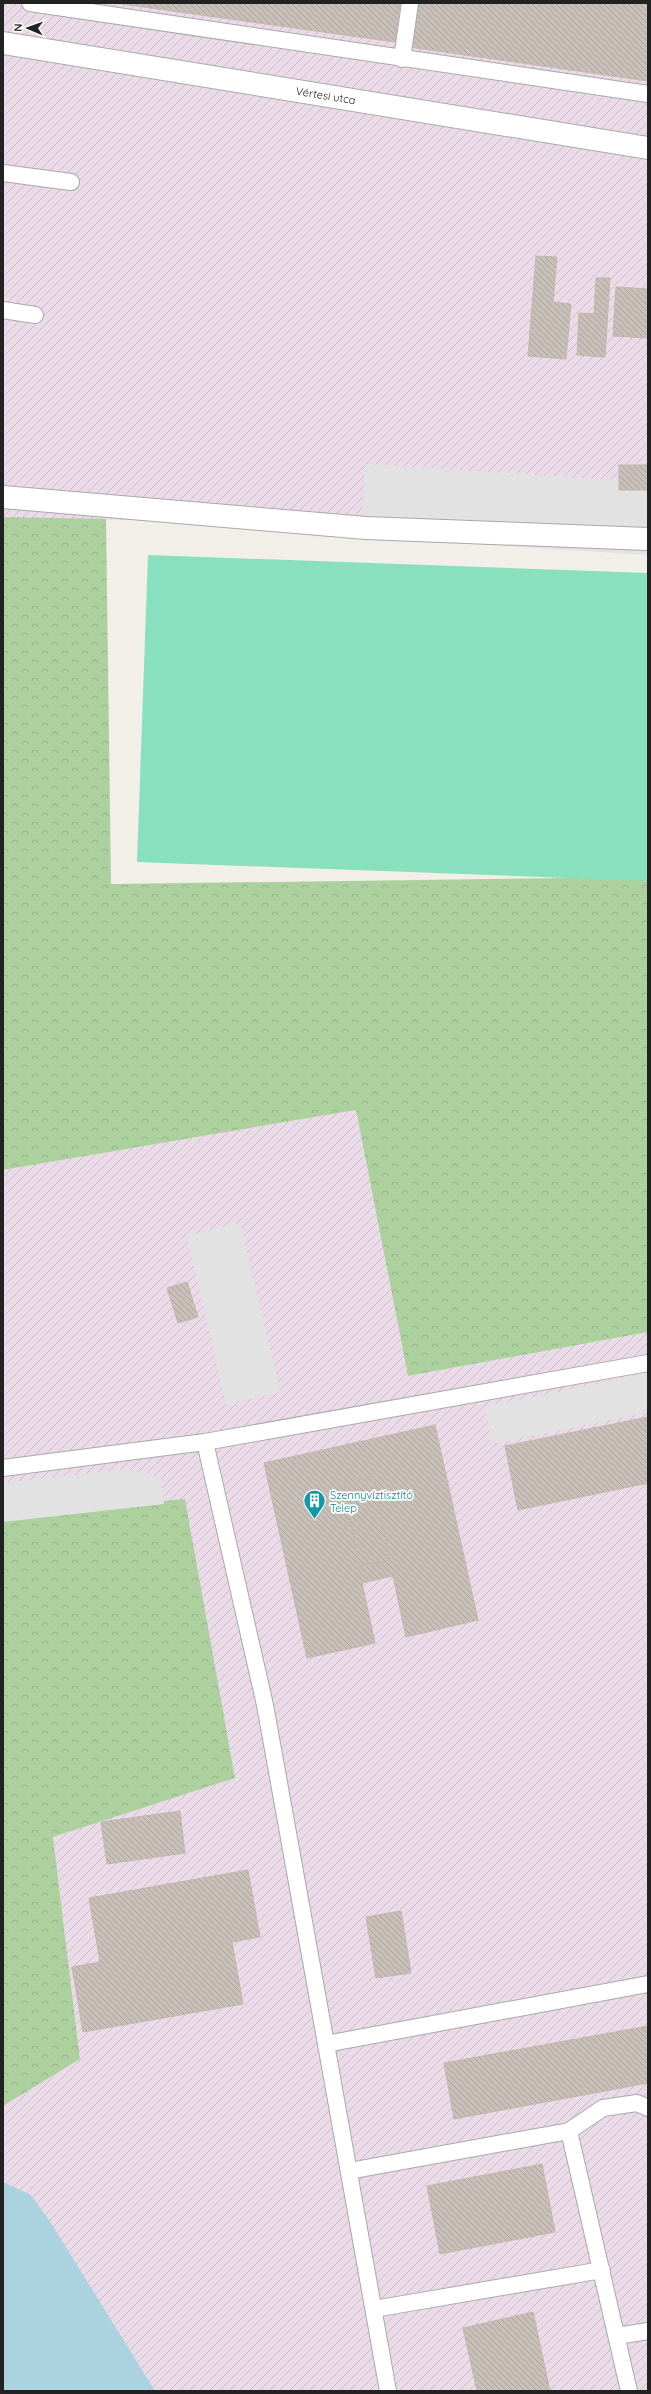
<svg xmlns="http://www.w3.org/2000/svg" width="651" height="2394" font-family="Quicksand,sans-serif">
<defs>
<pattern id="industrial-furrows" width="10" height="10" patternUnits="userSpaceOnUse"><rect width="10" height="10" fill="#ebdbe8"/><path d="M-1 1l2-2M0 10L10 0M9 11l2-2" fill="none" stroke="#c9bcc7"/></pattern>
<pattern id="forest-crowns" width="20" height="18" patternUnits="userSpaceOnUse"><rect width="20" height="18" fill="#add19e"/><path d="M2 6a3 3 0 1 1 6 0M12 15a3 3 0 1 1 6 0" fill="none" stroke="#95b388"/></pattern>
<pattern id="building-back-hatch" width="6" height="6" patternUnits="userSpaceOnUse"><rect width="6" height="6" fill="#c7bfb8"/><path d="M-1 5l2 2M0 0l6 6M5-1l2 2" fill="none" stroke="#aba49e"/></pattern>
</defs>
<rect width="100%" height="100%" fill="#f2efe9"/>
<g fill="url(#industrial-furrows)">
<polygon points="3,3 648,3 648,532 3,517"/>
<polygon points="356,1110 408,1376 648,1332 648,2391 3,2391 3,2106 80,2059 53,1837 234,1778 3,1515 3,1170"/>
</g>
<g fill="url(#forest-crowns)">
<polygon points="3,517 106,519 111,884 648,877 648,1332 408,1376 356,1110 3,1170"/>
<polygon points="185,1499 235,1778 53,1837 80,2059 3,2106 3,1515"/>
</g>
<polygon fill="#88e0be" points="148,555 648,573 648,881 137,862"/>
<g fill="#e2e2e2">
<polygon points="365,464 648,482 648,555 361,537"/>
<polygon points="240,1223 280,1392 226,1404 187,1236"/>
<polygon points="648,1373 648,1412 492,1444 485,1407"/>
<polygon points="127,1469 161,1477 164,1504 3,1522 3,1483"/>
</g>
<polygon fill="#aad3df" points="3,2182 31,2195 51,2223 155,2391 3,2391"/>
<g fill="url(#building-back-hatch)" stroke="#c4b6ab" fill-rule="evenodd">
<polygon points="115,3 400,3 395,42"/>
<polygon points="416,3 648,3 648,81 409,47"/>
<polygon points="536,256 557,257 553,302 571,304 566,359 528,356"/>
<polygon points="596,278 610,278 605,357 577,355 579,313 594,314"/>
<polygon points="616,287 648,289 648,338 613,336"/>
<rect x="619" y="465" width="29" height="25"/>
<polygon points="187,1282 198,1317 178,1323 167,1288"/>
<polygon points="648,1417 648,1483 518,1510 505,1446"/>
<path d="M435,1425L478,1620L406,1637L393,1576L362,1583L375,1643L307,1658L264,1463ZM374,1477L390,1560L359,1566L344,1483Z"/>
<polygon points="374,1477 390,1560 359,1566 344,1483"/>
<polygon points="180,1811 185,1853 107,1864 101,1822"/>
<polygon points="248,1870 260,1937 232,1942 243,2004 83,2032 72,1967 100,1962 89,1898"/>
<polygon points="401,1911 411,1973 376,1978 366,1917"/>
<polygon points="648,2026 648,2083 454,2119 444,2063"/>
<polygon points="542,2164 555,2232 440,2254 427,2186"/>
<polygon points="533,2312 550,2391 477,2391 463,2328"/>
</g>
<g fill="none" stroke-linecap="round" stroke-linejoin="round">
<defs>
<g id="lane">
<polyline points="30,3 648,94"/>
<polyline points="402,59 410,3"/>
<polyline points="3,173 71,182"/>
<polyline points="3,310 35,315"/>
<polyline points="205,1442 648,1363"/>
<polyline points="3,1468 205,1442 265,1705 326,2044 648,1984"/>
<polyline points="326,2044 388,2391"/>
<polyline points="569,2131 629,2391"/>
<polyline points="349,2171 569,2131 603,2108 637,2103 648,2108"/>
<polyline points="374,2309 602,2270"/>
<polyline points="617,2336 648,2331"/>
</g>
<g id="street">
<path id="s1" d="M3,43L648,148"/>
<polyline points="3,497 366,528 648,539"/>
</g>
</defs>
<use href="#lane" stroke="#a9a9a9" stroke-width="18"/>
<use href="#street" stroke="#a9a9a9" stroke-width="24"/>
<use href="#lane" stroke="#fff" stroke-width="16"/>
<use href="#street" stroke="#fff" stroke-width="22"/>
</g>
<defs>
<symbol id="building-pin" viewBox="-11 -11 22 30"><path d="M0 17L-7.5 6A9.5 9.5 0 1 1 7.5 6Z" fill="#0f9aa8" stroke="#fff"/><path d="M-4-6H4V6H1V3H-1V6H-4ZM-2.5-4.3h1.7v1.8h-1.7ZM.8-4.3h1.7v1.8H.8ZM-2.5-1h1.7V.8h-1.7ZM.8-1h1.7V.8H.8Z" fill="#fff"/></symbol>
</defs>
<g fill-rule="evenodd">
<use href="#building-pin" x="302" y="1488" width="25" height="34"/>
</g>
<g text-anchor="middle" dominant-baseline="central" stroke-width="3.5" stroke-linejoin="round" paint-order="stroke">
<g font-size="11" fill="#222" stroke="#fff">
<text stroke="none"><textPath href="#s1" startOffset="327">Vértesi utca</textPath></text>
</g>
<g font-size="11" fill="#0d838f" stroke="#fff" text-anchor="start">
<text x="330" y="1495">Szennyvíztisztító<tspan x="330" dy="13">Telep</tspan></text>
</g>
</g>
<rect width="651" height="2394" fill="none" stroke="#222222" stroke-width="8"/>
<g transform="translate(28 28) rotate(272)" stroke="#ffffff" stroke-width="3" paint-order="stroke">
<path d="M0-3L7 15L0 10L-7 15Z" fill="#222222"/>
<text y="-6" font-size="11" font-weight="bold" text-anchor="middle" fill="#222222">N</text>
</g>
</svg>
